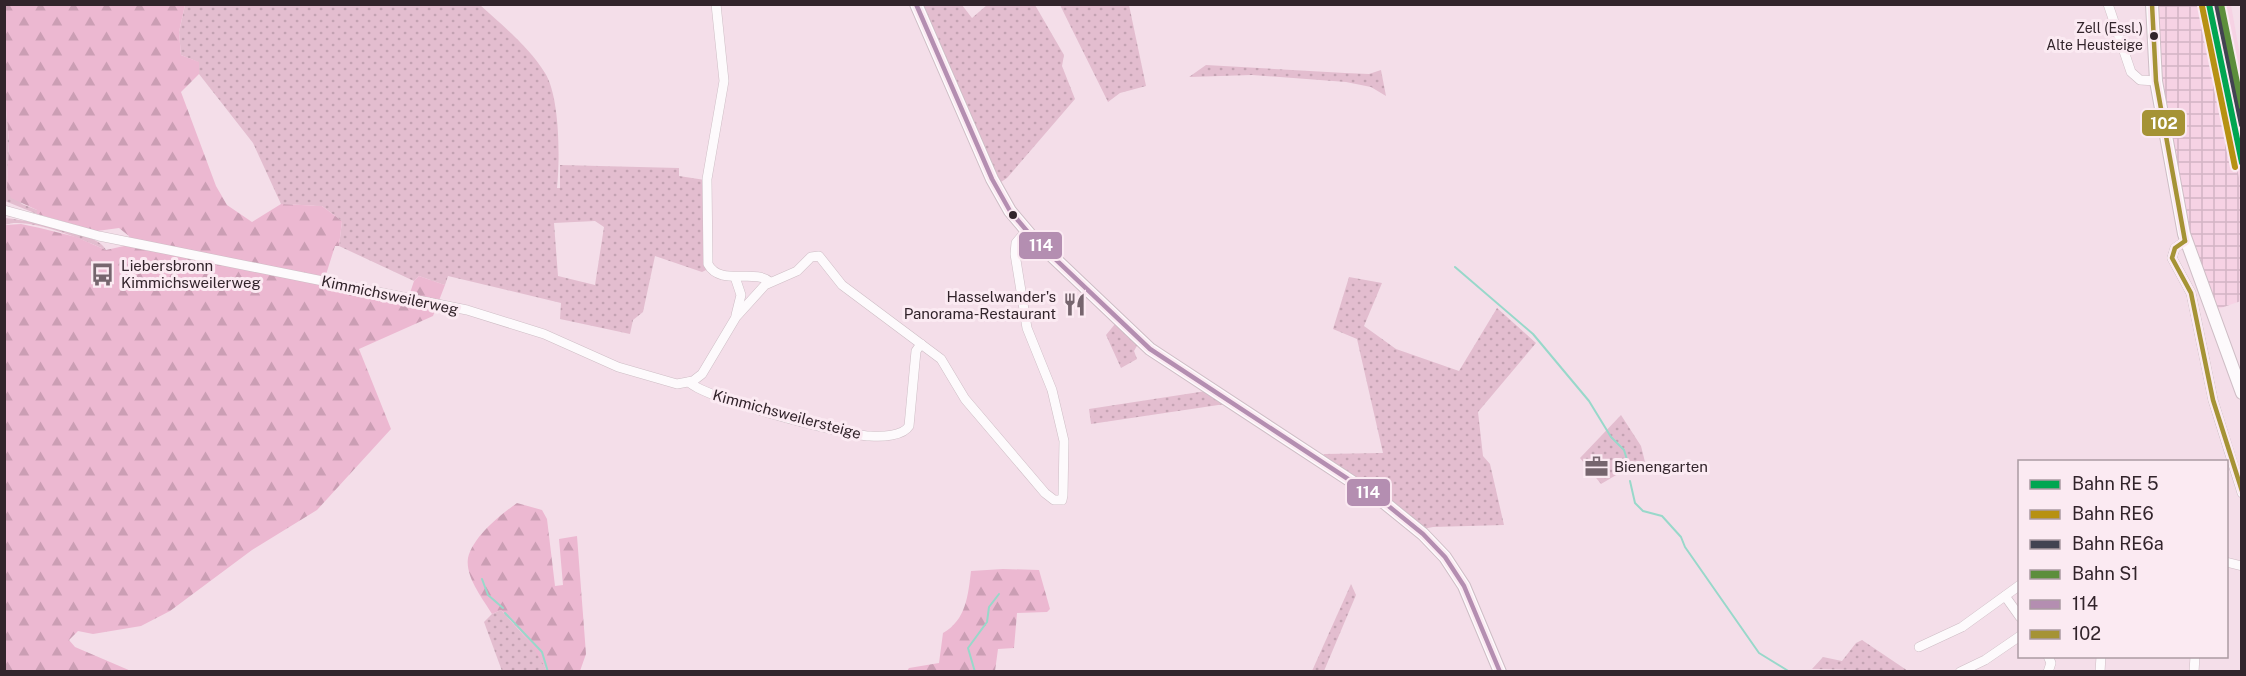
<svg xmlns="http://www.w3.org/2000/svg" width="2246" height="676" font-family="'Public Sans',sans-serif">
<defs>
<pattern id="industrial-grid" width="8" height="8" patternUnits="userSpaceOnUse" patternTransform="scale(1.5)"><rect width="8" height="8" fill="#f6d2e4"/><path d="M0 4h8M4 0v8" fill="none" stroke="#d3b4c4"/></pattern>
<pattern id="grass-dots" width="8" height="8" patternUnits="userSpaceOnUse" patternTransform="scale(1.5)"><rect width="8" height="8" fill="#e3bdcf"/><path d="M2 2h.1M6 6h.1" fill="none" stroke="#c3a2b2" stroke-width="1.8" stroke-linecap="round"/></pattern>
<pattern id="forest-firs" width="22" height="20" patternUnits="userSpaceOnUse" patternTransform="scale(1.5)"><rect width="22" height="20" fill="#ecb8d1"/><path d="M5 1l3.5 6h-7zM16 11l3.5 6h-7z" fill="#cb9eb4"/></pattern>
</defs>
<rect width="100%" height="100%" fill="#f4dee9"/>
<polygon fill="#f6d2e4" points="2205,5 2231,5 2241,61 2241,188"/>
<polygon fill="url(#industrial-grid)" points="2158,5 2205,5 2241,188 2241,301 2215,310 2195,257 2179,183 2163,81"/>
<g fill="url(#grass-dots)" fill-rule="evenodd">
<path d="M185,5H480C502,25 529,47 545,73C560,97 560,159 557,188H560V165L679,168V176L705,180L708,269L702,272L655,256L643,312L633,320L630,334L560,319L561,303L448,276L445,285L419,276L414,281L339,246L342,221L322,206L281,204L253,143L199,74L198,62L181,55L179,32ZM595,221L604,227L595,285L558,276L554,223Z"/>
<polygon points="919,5 962,5 972,18 987,5 1035,5 1064,55 1062,66 1075,99 1007,178 998,184"/>
<polygon points="1060,5 1129,5 1146,86 1120,93 1108,102"/>
<polygon points="1206,65 1345,73 1369,74 1381,70 1386,96 1371,87 1346,82 1252,75 1189,77"/>
<polygon points="4,88 9,141 7,188 22,204 37,210 37,214 5,201"/>
<path d="M5,218C24,220 99,232 106,250C84,240 27,216 5,225Z"/>
<polygon points="1349,277 1382,283 1364,326 1396,349 1459,371 1497,308 1536,343 1478,412 1483,456 1490,464 1504,525 1433,527 1423,529 1322,458 1324,454 1383,453 1357,339 1333,329"/>
<polygon points="1115,324 1138,344 1134,351 1137,359 1121,368 1106,335"/>
<polygon points="1206,391 1225,404 1091,424 1089,409"/>
<polygon points="1621,415 1641,446 1647,470 1643,474 1623,471 1601,484 1580,458"/>
<polygon points="1351,584 1356,595 1324,671 1312,671"/>
<polygon points="501,610 535,648 547,671 502,671 484,622 492,614"/>
<polygon points="1862,640 1908,671 1812,669 1823,657 1842,661 1856,643"/>
</g>
<g fill="url(#forest-firs)">
<polygon points="4,5 185,5 179,32 181,55 199,62 199,74 181,92 216,186 227,205 252,222 281,204 322,206 342,221 339,246 335,246 323,284 408,299 414,281 419,276 445,285 433,316 359,349 391,429 317,510 252,550 170,611 141,626 93,634 78,631 69,640 75,647 131,671 5,671 5,225 21,224 40,228 76,237 106,250 124,246 129,236 119,228 97,231 37,214 37,210 11,198 7,188 9,141 4,88"/>
<path d="M517,503L542,510L547,519L555,586L563,585L559,539L577,536L586,654L580,671H547C535,647 520,630 501,610L492,614C483,599 465,577 468,558C473,537 500,515 517,503Z"/>
<path d="M1003,569L1039,570L1050,609L1047,612L1017,613L1014,648L998,649L995,671H907L909,668L939,663L943,633C966,620 968,596 971,571Z"/>
</g>
<g fill="none" stroke-linecap="round" stroke-linejoin="round">
<g stroke="#98d8ca" stroke-width="2">
<polyline points="1455,267 1533,334 1589,401 1611,437 1624,450 1629,466"/>
<polyline points="1630,481 1635,503 1643,511 1662,516 1681,537 1685,547 1759,653 1790,672"/>
<polyline points="482,579 488,595 503,608"/>
<polyline points="505,613 542,652 548,672"/>
<polyline points="975,672 968,648 987,622 989,607 999,594"/>
</g>
<defs>
<g id="minor">
<path d="M716,4L724,81L707,179L708,264C720,287 755,268 770,282"/>
<polyline points="2108,4 2131,72 2140,80 2156,81"/>
<polyline points="4,210 99,236 467,310 544,334 618,367 677,384 693,381 702,374 736,317 765,285 797,271 811,257 819,256 842,285 941,359 965,399 1045,493 1054,500 1062,500 1063,495 1064,441 1052,390 1027,328 1015,254 1016,243 1026,231"/>
<polyline points="2185,241 2175,248 2172,258 2191,293 2213,400 2242,493"/>
<polyline points="735,277 741,295 736,315"/>
<path d="M689,382C706,399 843,435 870,436C882,437 903,436 909,426L916,351L921,344"/>
<polyline points="2226,562 2242,566"/>
<polyline points="2005,596 2020,617"/>
<polyline points="1919,647 1962,627 2020,585"/>
<polyline points="2048,656 2051,663 2048,672"/>
<polyline points="1960,672 1985,660 2020,636"/>
<polyline points="2100,672 2101,656"/>
<polyline points="2194,672 2195,656"/>
</g>
<g id="major">
<polyline points="916,4 992,179 1010,211 1032,237 1150,349 1386,504 1423,534 1445,557 1464,586 1500,672"/>
<polyline points="2152,4 2156,81 2184,234 2242,393"/>
</g>
</defs>
<use href="#minor" stroke="#cebdc5" stroke-width="10"/>
<use href="#major" stroke="#cebdc5" stroke-width="14"/>
<use href="#minor" stroke="#fdfafc" stroke-width="9"/>
<use href="#major" stroke="#fdfafc" stroke-width="12"/>
<defs>
<polyline id="bus-1" points="916,4 992,179 1010,211 1032,237 1150,349 1386,504 1423,534 1445,557 1464,586 1500,672"/>
<g id="bus-2">
<polyline points="2152,4 2156,81 2185,241"/>
<polyline points="2185,241 2175,248 2172,258 2191,293 2213,400 2242,491"/>
</g>
</defs>
<use href="#bus-1" stroke="#fbeaf2" stroke-width="9"/>
<use href="#bus-2" stroke="#fbeaf2" stroke-width="9"/>
<use href="#bus-1" stroke="#b48eb1" stroke-width="4.5"/>
<use href="#bus-2" stroke="#a59335" stroke-width="4.5"/>
<defs>
<polyline id="rail-1" points="2209,4 2242,163"/>
<polyline id="rail-2" points="2202,6 2235,167"/>
<polyline id="rail-3" points="2217,4 2242,125"/>
<polyline id="rail-4" points="2221,4 2242,107"/>
</defs>
<use href="#rail-1" stroke="#fbeaf2" stroke-width="10"/>
<use href="#rail-2" stroke="#fbeaf2" stroke-width="10"/>
<use href="#rail-3" stroke="#fbeaf2" stroke-width="10"/>
<use href="#rail-4" stroke="#fbeaf2" stroke-width="10"/>
<use href="#rail-1" stroke="#00a651" stroke-width="6"/>
<use href="#rail-2" stroke="#b79112" stroke-width="6"/>
<use href="#rail-3" stroke="#424351" stroke-width="6"/>
<use href="#rail-4" stroke="#5c8e3c" stroke-width="6"/>
</g>
<defs>
<symbol id="bus-bare" viewBox="-9 -9 18 18"><path d="M-5-6H5V4H4V6H2V4H-2V6H-4V4H-5ZM-3.5-4V0h7V-4ZM-3.5 1.2v1.5H-2V1.2ZM2 1.2v1.5H3.5V1.2Z" fill="#76656e" stroke="#fbeaf2" stroke-width="2.5" paint-order="stroke"/></symbol>
<symbol id="restaurant-bare" viewBox="-9 -9 18 18"><path d="M-5-6h1v4h1v-4h1v4h1v-4h1v5L-1.5 .5V6h-2V.5L-5-1ZM5-6V6H3V1.5H1.5Q1.5-4 5-6Z" fill="#76656e" stroke="#fbeaf2" stroke-width="2.5" paint-order="stroke"/></symbol>
<symbol id="office-bare" viewBox="-9 -9 18 18"><path d="M-6-3h4V-5.5h4V-3h4V5H-6ZM-1-4.5V-3h2v-1.5ZM-6 0V1H6V0Z" fill="#76656e" stroke="#fbeaf2" stroke-width="2.5" paint-order="stroke"/></symbol>
</defs>
<g fill-rule="evenodd">
<use href="#bus-bare" x="86" y="258" width="33" height="33"/>
<use href="#restaurant-bare" x="1058" y="288" width="33" height="33"/>
<use href="#office-bare" x="1580" y="450" width="33" height="33"/>
</g>
<g fill="#32242b" stroke="#fbeaf2" stroke-width="2">
<circle cx="2154" cy="36" r="5"/>
<circle cx="1013" cy="215" r="5"/>
</g>
<g text-anchor="middle" dominant-baseline="central" stroke-width="6" stroke-linejoin="round" paint-order="stroke">
<g font-size="14" fill="#32242b" stroke="#fbeaf2" text-anchor="end">
<text x="2143" y="28">Zell (Essl.)<tspan x="2143" dy="17">Alte Heusteige</tspan></text>
</g>
<g font-size="15" fill="#32242b" stroke="#fbeaf2" text-anchor="start">
<text x="121" y="265">Liebersbronn<tspan x="121" dy="17">Kimmichsweilerweg</tspan></text>
<text x="1056" y="296" text-anchor="end">Hasselwander's<tspan x="1056" dy="17">Panorama-Restaurant</tspan></text>
<text x="1614" y="466">Bienengarten</text>
</g>
<g font-size="15" fill="#32242b" stroke="#fbeaf2">
<text transform="translate(390 295) rotate(12)">Kimmichsweilerweg</text>
<text transform="translate(787 414) rotate(15)">Kimmichsweilersteige</text>
</g>
</g>
<g stroke="#fbeaf2" stroke-width="2">
<rect x="2141" y="109" width="45" height="28" rx="6" fill="#a59335"/>
<rect x="1018" y="231" width="45" height="29" rx="6" fill="#b48eb1"/>
<rect x="1346" y="478" width="45" height="29" rx="6" fill="#b48eb1"/>
</g>
<g font-size="16" text-anchor="middle" font-weight="bold" fill="#fff">
<text x="2164" y="129">102</text>
<text x="1041" y="251">114</text>
<text x="1368" y="498">114</text>
</g>
<rect width="2246" height="676" fill="none" stroke="#32242b" stroke-width="12"/>
<rect x="2018" y="460" width="210" height="198" fill="#fbeaf2" stroke="#ab9ba2" stroke-width="1.5"/>
<rect x="2030" y="480" width="30" height="9" fill="#00a651" stroke="#ab9ba2" stroke-width="1.5"/>
<text x="2072" y="490" font-size="18" fill="#32242b">Bahn RE 5</text>
<rect x="2030" y="510" width="30" height="9" fill="#b79112" stroke="#ab9ba2" stroke-width="1.5"/>
<text x="2072" y="520" font-size="18" fill="#32242b">Bahn RE6</text>
<rect x="2030" y="540" width="30" height="9" fill="#424351" stroke="#ab9ba2" stroke-width="1.5"/>
<text x="2072" y="550" font-size="18" fill="#32242b">Bahn RE6a</text>
<rect x="2030" y="570" width="30" height="9" fill="#5c8e3c" stroke="#ab9ba2" stroke-width="1.5"/>
<text x="2072" y="580" font-size="18" fill="#32242b">Bahn S1</text>
<rect x="2030" y="600" width="30" height="9" fill="#b48eb1" stroke="#ab9ba2" stroke-width="1.5"/>
<text x="2072" y="610" font-size="18" fill="#32242b">114</text>
<rect x="2030" y="630" width="30" height="9" fill="#a59335" stroke="#ab9ba2" stroke-width="1.5"/>
<text x="2072" y="640" font-size="18" fill="#32242b">102</text>
</svg>
